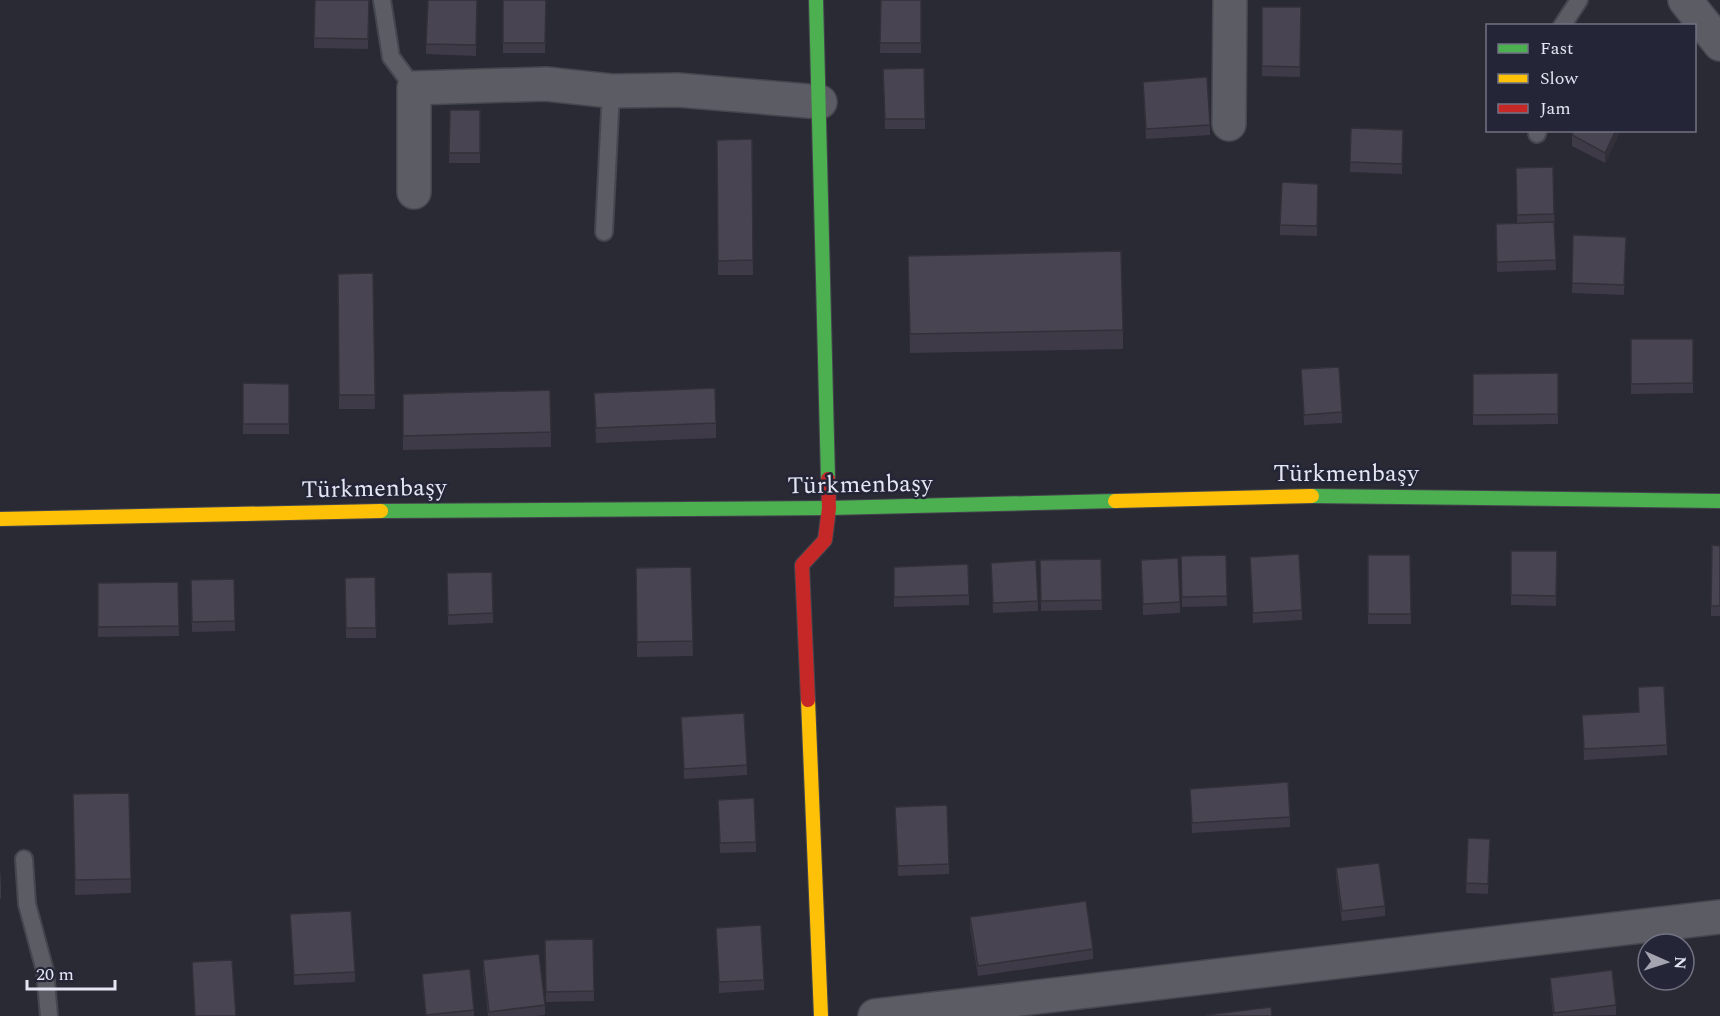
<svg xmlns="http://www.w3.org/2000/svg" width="1720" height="1016" font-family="Spectral,serif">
<rect width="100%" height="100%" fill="#292a33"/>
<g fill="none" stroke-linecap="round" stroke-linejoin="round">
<defs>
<g id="lane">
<polyline points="382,0 391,57 414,88"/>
<polyline points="1562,26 1579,0"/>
<polyline points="1537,134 1538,130"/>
<polyline points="604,232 611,91"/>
<polyline points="24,859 27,904 45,971 49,1016"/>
</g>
<g id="street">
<polyline points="1685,0 1720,44"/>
<polyline points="1229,124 1230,0"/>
<polyline points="414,192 414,88 546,84 611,91 678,90 820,102"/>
<polyline points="875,1016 1720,917"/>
</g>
<g id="fast">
<polyline points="816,0 828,479"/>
<polyline points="1312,496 1720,501"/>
<polyline points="381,511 829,508 1115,501"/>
</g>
<g id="slow">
<polyline points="1115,501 1312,496"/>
<polyline points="0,519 381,511"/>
<polyline points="808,700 821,1016"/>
</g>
<polyline id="jam" points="808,700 802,565 825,540 829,508 828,479"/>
</defs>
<use href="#lane" stroke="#45464e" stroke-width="20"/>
<use href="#street" stroke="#45464e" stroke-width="36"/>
<use href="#fast" stroke="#45464e" stroke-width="16"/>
<use href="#slow" stroke="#45464e" stroke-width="16"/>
<use href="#jam" stroke="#45464e" stroke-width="16"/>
<use href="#lane" stroke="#5b5c64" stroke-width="16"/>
<use href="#street" stroke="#5b5c64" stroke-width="33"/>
<use href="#fast" stroke="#4caf50" stroke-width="14"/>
<use href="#slow" stroke="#ffc107" stroke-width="14"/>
<use href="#jam" stroke="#c62828" stroke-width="14"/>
</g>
<g fill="#3f3a47">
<polygon points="315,0 369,0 368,49 314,48"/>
<polygon points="477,0 476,56 426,54 426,44"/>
<polygon points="503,0 546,0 545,53 503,53"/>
<polygon points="881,0 921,0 921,53 880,53"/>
<polygon points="1262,7 1301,7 1300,77 1262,76"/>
<polygon points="883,69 925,119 925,129 885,129"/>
<polygon points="1143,82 1210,125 1210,135 1146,139"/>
<polygon points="450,110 480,110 480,163 449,163"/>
<polygon points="1351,128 1403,130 1402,174 1350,172"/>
<polygon points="1621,130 1605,163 1572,146 1572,135"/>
<polygon points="752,139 753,275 718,275 717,140"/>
<polygon points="1553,167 1556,270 1497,272 1496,224 1517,223 1516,168"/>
<polygon points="1318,184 1317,236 1280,235 1280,225"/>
<polygon points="1573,235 1626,237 1624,295 1572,293"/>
<polygon points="373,273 375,409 339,409 338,274"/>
<polygon points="908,274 1123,330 1123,349 910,353"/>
<polygon points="1631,339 1693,339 1693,393 1631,394"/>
<polygon points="1301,369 1342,412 1342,423 1304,425"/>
<polygon points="1558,373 1558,424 1473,425 1473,374"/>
<polygon points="243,383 289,384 289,434 243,434"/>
<polygon points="594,393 716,423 716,438 596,443"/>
<polygon points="403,394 551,432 551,447 403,450"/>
<polygon points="1720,546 1720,616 1711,616 1711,606"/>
<polygon points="1511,551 1557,551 1556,606 1511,605"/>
<polygon points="1226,555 1227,606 1182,607 1181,556"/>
<polygon points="1368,555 1410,555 1411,624 1368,624"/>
<polygon points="1250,557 1302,610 1302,620 1253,623"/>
<polygon points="1101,559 1102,610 1041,611 1040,560"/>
<polygon points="1141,560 1180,602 1180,613 1143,615"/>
<polygon points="991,563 1038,601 1038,611 993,613"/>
<polygon points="691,567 693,656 637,657 636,568"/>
<polygon points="894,567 969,595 969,605 894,607"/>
<polygon points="447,573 493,613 493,623 448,625"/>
<polygon points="375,577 376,638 346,638 345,578"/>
<polygon points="234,579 235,631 192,632 191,580"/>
<polygon points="178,582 179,636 98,637 98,583"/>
<polygon points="1638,687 1667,745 1667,755 1584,760 1582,715 1638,712"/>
<polygon points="681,717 747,765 747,775 684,779"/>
<polygon points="1190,789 1290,817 1290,827 1192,833"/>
<polygon points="129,793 131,893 75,895 73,794"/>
<polygon points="718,800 756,842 756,852 720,853"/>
<polygon points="895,817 949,864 949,874 898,876"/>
<polygon points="1468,838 1490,839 1488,894 1466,893"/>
<polygon points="0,867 1,885 1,899 0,899"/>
<polygon points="1336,868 1385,906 1385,916 1342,921 1336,878"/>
<polygon points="290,914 355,972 355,982 294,985"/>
<polygon points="970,917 1093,949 1093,959 978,976 970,927"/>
<polygon points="716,928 764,980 764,990 719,993"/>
<polygon points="593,939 594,1001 546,1002 545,940"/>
<polygon points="483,960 545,1005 545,1015 536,1016 488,1016 483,970"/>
<polygon points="422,974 474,1010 474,1016 426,1016 422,984"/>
<polygon points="1550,978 1616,1005 1616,1015 1553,1016 1550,988"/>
</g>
<polygon fill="#333039" points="1616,130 1621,130 1605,163 1605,153"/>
<g fill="#494452" stroke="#333039" stroke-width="1.5">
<polygon points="315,0 369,0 368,39 314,38"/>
<polygon points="428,0 477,0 476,45 426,44"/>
<polygon points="503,0 546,0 545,43 503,43"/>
<polygon points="881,0 921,0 921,43 880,43"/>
<polygon points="1262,7 1301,7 1300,67 1262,66"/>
<polygon points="924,68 925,119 885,119 883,69"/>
<polygon points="1207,77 1210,125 1146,129 1143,82"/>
<polygon points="450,110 480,110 480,153 449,153"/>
<polygon points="1351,128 1403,130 1402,164 1350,162"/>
<polygon points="1574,130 1616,130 1605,153 1572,135"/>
<polygon points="752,139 753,260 718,261 717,140"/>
<polygon points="1553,167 1554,214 1517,215 1516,168"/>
<polygon points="1282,182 1318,184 1317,226 1280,225"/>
<polygon points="1554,222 1556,260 1497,262 1496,224"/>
<polygon points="1573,235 1626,237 1624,285 1572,283"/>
<polygon points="1121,251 1123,330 910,334 908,256"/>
<polygon points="373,273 375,395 339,395 338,274"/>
<polygon points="1631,339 1693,339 1693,383 1631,384"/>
<polygon points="1339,367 1342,412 1304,415 1301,369"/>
<polygon points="1558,373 1558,414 1473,415 1473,374"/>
<polygon points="243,383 289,384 289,424 243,424"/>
<polygon points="715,388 716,423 596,428 594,393"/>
<polygon points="550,390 551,432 403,436 403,394"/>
<polygon points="1712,545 1720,546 1720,606 1711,606"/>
<polygon points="1511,551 1557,551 1556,596 1511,595"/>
<polygon points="1299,554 1302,610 1253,613 1250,557"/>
<polygon points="1226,555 1227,596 1182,597 1181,556"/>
<polygon points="1368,555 1410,555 1411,614 1368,614"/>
<polygon points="1178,558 1180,602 1143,604 1141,560"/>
<polygon points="1101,559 1102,600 1041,601 1040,560"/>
<polygon points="1036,560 1038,601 993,603 991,563"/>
<polygon points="968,564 969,595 894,597 894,567"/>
<polygon points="691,567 693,641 637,642 636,568"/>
<polygon points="492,572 493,613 448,615 447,573"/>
<polygon points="375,577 376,628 346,628 345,578"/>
<polygon points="234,579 235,621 192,622 191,580"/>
<polygon points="178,582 179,626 98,627 98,583"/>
<polygon points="1664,686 1667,745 1584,749 1582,715 1639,712 1638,687"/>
<polygon points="744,713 747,765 684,769 681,717"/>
<polygon points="1288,782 1290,817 1192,823 1190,789"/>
<polygon points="129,793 131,879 75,880 73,794"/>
<polygon points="754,798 756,842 720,843 718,800"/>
<polygon points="947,805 949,864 898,866 895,807"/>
<polygon points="1468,838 1490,839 1488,884 1466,883"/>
<polygon points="1379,863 1385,906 1342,911 1336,868"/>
<polygon points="1086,901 1093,949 978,966 970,917"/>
<polygon points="351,911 355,972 294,975 290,914"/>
<polygon points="761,925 764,980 719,982 716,928"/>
<polygon points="593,939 594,991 546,992 545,940"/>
<polygon points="539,954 545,1005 489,1012 483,960"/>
<polygon points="232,960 236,1016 195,1016 192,962"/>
<polygon points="470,969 474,1010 426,1015 422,974"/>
<polygon points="1612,970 1616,1005 1554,1013 1550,978"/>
<polygon points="1271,1007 1272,1016 1206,1016 1206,1015"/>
</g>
<g text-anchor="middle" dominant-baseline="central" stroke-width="5" stroke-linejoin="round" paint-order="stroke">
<g font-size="24" fill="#e4e6f3" stroke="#242638">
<text x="1346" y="474">Türkmenbaşy</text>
<text transform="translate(860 485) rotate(-1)">Türkmenbaşy</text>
<text transform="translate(374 489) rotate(-1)">Türkmenbaşy</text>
</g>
</g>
<rect x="1486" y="24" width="210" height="108" fill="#242638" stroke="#717383" stroke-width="1.5"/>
<rect x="1498" y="44" width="30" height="9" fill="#4caf50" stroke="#717383" stroke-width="1.5"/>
<text x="1540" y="54" font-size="18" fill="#e4e6f3">Fast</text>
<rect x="1498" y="74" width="30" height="9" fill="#ffc107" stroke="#717383" stroke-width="1.5"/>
<text x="1540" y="84" font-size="18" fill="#e4e6f3">Slow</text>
<rect x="1498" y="104" width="30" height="9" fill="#c62828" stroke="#717383" stroke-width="1.5"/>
<text x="1540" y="114" font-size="18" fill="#e4e6f3">Jam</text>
<g transform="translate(1666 962) rotate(93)"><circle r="28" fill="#242638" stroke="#717383" stroke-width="1.5"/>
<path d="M0-4.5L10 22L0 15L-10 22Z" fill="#a3a4b0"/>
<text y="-9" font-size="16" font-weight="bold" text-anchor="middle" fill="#e4e6f3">N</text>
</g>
<path d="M27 980v9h88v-9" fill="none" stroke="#e4e6f3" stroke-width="3"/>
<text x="36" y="980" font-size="18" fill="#e4e6f3" stroke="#242638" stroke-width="4.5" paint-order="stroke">20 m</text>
</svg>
